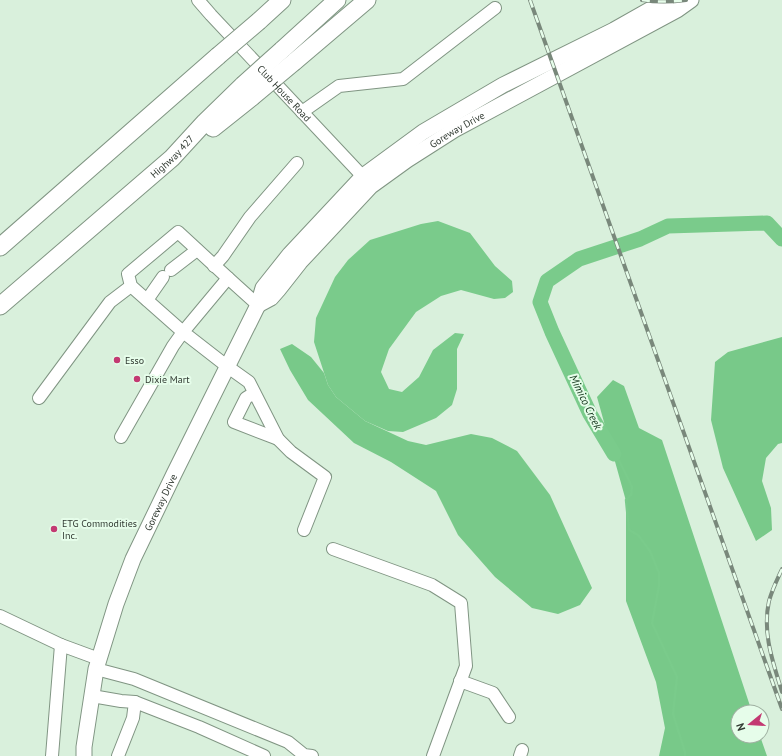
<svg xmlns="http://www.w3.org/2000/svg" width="782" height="756" font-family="'PT Sans',sans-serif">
<rect width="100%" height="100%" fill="#d9f0dc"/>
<g fill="#78c989">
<polygon points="782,337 782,443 778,444 766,458 762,481 771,508 772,530 756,541 723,468 711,420 715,362 728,352"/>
<polygon points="292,344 311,357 324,373 328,385 336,397 365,421 408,441 426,445 471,434 492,438 517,451 550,495 592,588 580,605 558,614 532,608 495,577 458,535 436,491 391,462 354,443 308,400 290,370 280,349"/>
<polygon points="613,380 624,386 639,428 662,440 752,712 738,712 738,736 760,736 767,756 659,756 665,728 656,682 626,601 626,501 597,397"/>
</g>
<polygon fill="#7acb8b" points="438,221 470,233 495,266 512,281 513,292 505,298 494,299 461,290 441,296 416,312 389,349 381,372 389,389 402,392 419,377 433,350 455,333 464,334 457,349 457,389 452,405 436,418 403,432 388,431 365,421 336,397 328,385 314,342 316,318 335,277 348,260 370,240 421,224"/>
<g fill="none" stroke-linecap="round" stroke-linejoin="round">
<polyline stroke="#7acb8b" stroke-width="2.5" points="614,454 618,458 632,487 631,495 626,500 629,530 638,535 650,551 659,573 659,586 652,623 677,677 673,714 685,752 685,756"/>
<polyline stroke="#7acb8b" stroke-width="15" points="614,454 590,414 552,332 540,302 547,281 579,259 640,239 668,226 767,223 782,239"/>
<defs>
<g id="minor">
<path id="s1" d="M198,0L211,15L368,182"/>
<polyline points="302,112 339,86 403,79 495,8"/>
<polyline points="214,266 223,256 250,217 297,163"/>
<polyline points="171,270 197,250"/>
<polyline points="147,300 163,277"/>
<polyline points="258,305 228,278 183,332 228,367 249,382 278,439 291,452 325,477 304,530"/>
<polyline points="254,393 246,398 234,422 278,439"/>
<polyline points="39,398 110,302 131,286"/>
<polyline points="121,437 173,346 183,332 131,286 128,274 178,232 228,278"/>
<polyline points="333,549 432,585 461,603 466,666 433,756"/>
<polyline points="0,616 61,645"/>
<polyline points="96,669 134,679 288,742 304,755 312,756"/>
<polyline points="460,681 493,693 509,717"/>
<polyline points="92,696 121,701 135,702 199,727 264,756"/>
<polyline points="52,756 61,645 99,659"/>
<polyline points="118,756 133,718 135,702"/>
<polyline points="520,756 522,750"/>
</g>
<g id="major">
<path id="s2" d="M258,305L271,298L278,290L300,262L371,186L407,160L454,130L677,10L691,0"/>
<path id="s3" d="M84,756V747L96,669L116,604L133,559L174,474L258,305L263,288L290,254L363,176L423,132L503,85L614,30L667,0"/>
</g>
<g id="highway">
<polyline points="259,21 282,0"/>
<polyline points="282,50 337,0"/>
<polyline points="294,62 367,0"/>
<polyline points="213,128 252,97"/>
<polyline points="0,247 218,56"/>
<path id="s4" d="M0,306L172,158L205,122L243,85"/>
</g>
</defs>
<use href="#minor" stroke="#809583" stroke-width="14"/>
<use href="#major" stroke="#809583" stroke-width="17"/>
<use href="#highway" stroke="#809583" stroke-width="19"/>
<use href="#minor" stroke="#fff" stroke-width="12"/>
<use href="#major" stroke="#fff" stroke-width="15"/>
<use href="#highway" stroke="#fff" stroke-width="17"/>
<defs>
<g id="rail">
<polyline points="530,0 782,709"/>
<path d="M642,0C656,2 671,2 686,0"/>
<path d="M782,569C777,580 772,590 769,601C762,633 773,662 782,692"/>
</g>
</defs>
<use href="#rail" stroke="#79887b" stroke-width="4"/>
<use href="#rail" stroke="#e6fdea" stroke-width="2.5" stroke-dasharray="8" stroke-linecap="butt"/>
<defs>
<g id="highway-bridge">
<polyline points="218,56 259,21"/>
<polyline points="243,85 282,50"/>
<polyline points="252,97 294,62"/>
</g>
</defs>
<use href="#highway-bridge" stroke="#809583" stroke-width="19" stroke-linecap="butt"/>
<use href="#highway-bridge" stroke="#fff" stroke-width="17"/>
</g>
<g fill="#c33972" stroke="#e6fdea" stroke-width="1.5">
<circle cx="117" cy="360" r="4"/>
<circle cx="137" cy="379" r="4"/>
<circle cx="54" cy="529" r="4"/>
</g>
<g text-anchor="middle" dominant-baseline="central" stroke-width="4" stroke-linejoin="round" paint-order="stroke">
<g font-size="10" fill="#313a32" stroke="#e6fdea">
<text stroke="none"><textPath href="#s1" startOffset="127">Club House Road</textPath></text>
<text stroke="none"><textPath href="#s2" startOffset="268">Goreway Drive</textPath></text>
<text stroke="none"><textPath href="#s4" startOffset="228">Highway 427</textPath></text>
<text stroke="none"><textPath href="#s3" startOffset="267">Goreway Drive</textPath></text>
</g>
<g font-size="10" fill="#313a32" stroke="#e6fdea" text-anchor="start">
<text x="125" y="360">Esso</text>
<text x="145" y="379">Dixie Mart</text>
<text x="62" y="523">ETG Commodities<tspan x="62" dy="12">Inc.</tspan></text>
</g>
<g font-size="11" font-style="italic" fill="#103218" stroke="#e6fdea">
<text transform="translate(586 402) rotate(64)">Mimico Creek</text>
</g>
</g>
<g transform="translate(750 724) rotate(252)"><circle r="19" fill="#e6fdea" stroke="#9eafa0"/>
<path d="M0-3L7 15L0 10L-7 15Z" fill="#c33972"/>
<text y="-6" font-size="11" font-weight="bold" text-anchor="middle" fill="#313a32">N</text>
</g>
</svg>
